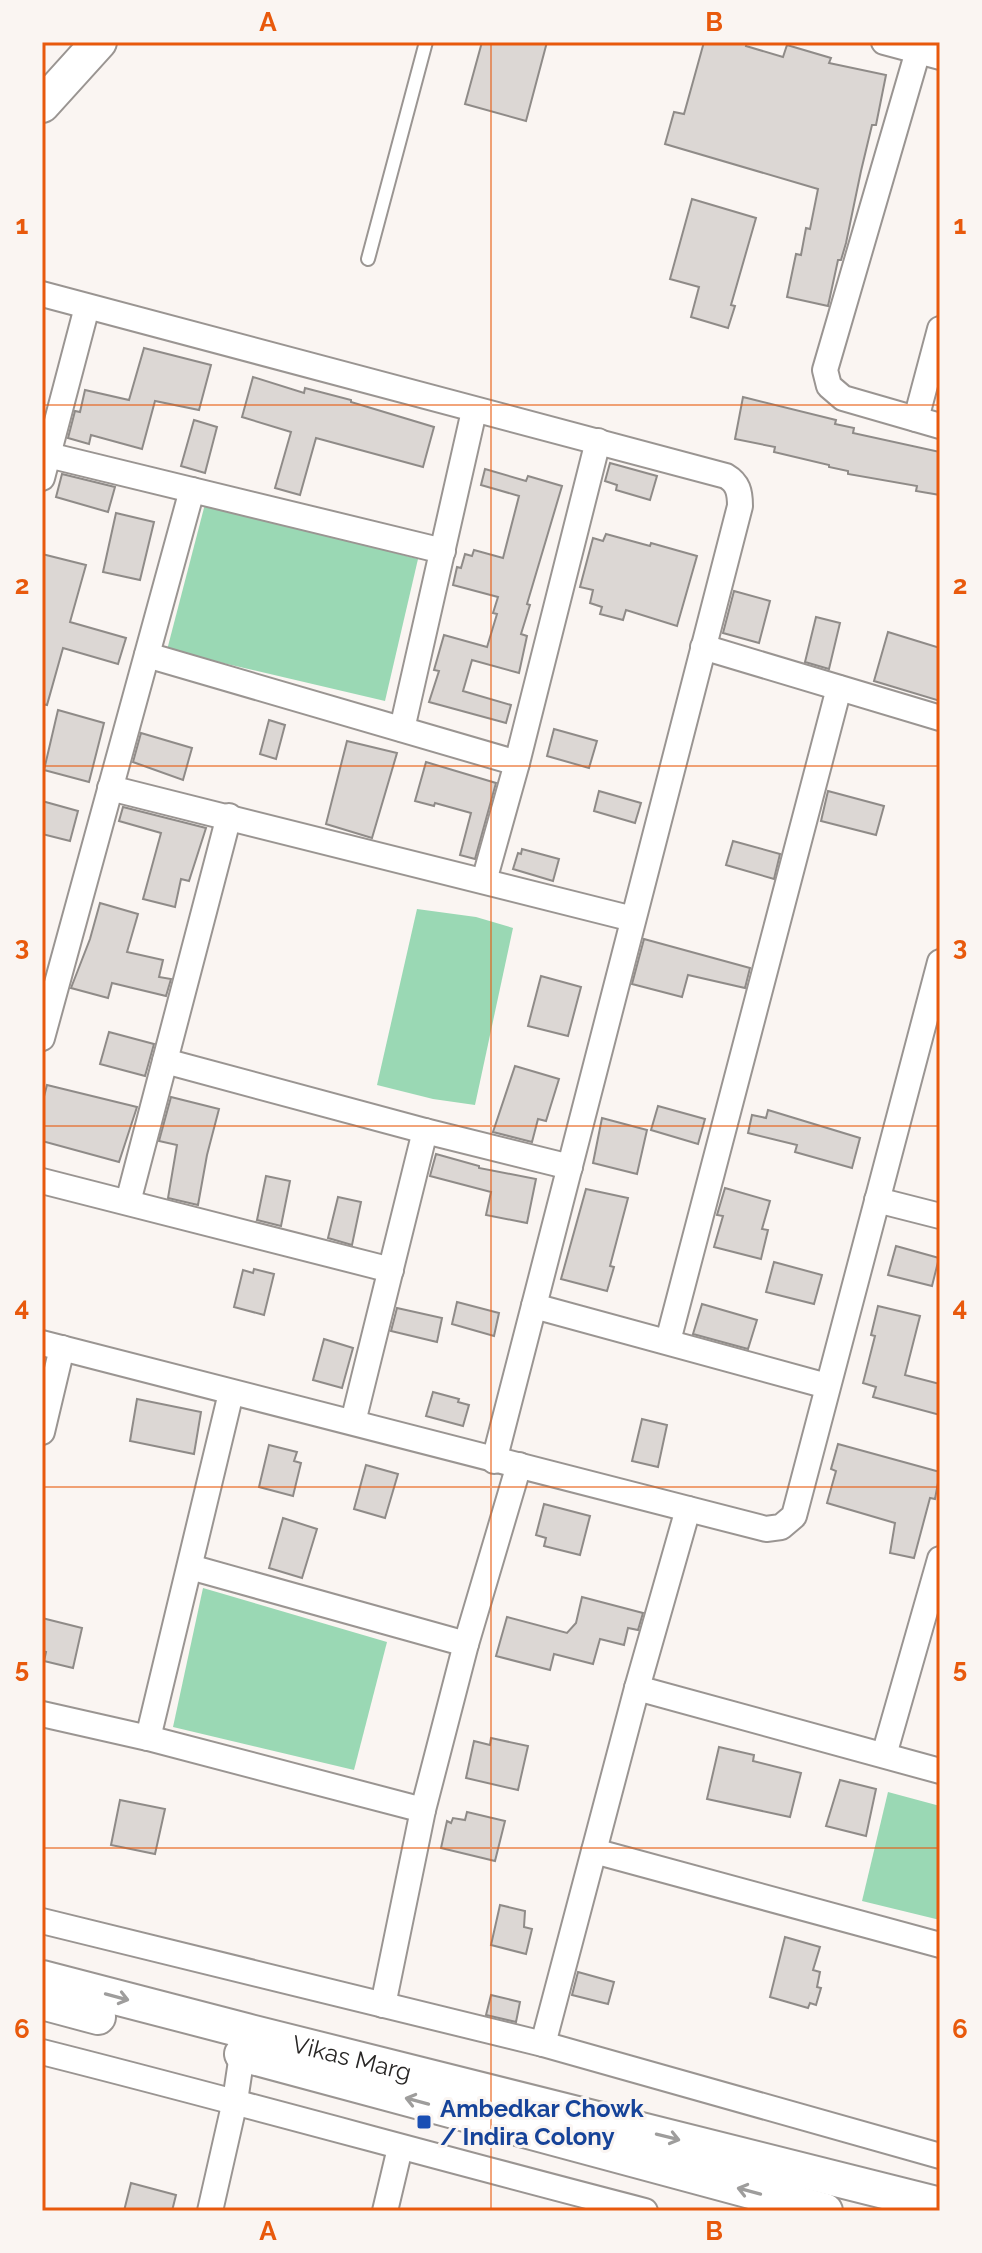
<svg xmlns="http://www.w3.org/2000/svg" width="982" height="2253" font-family="Raleway,sans-serif">
<rect width="100%" height="100%" fill="#faf5f2"/>
<g fill="#9ad8b4">
<polygon points="205,504 418,559 385,701 167,650"/>
<polygon points="417,909 476,917 513,928 475,1105 433,1099 377,1085"/>
<polygon points="203,1588 387,1642 354,1770 173,1727"/>
<polygon points="888,1792 940,1806 940,1920 862,1901"/>
</g>
<g fill="#dcd7d4" stroke="#8f8b88" stroke-width="2">
<polygon points="482,42 547,42 526,121 465,104"/>
<polygon points="704,42 747,42 746,46 783,57 787,45 831,58 829,63 886,75 876,125 872,125 861,171 846,243 841,260 838,260 828,306 787,297 796,254 801,255 806,228 810,229 818,189 665,144 674,112 684,114"/>
<polygon points="692,199 756,218 731,305 735,306 728,328 691,317 699,287 670,279"/>
<polygon points="144,348 211,365 199,410 155,401 142,449 91,435 89,444 68,438 75,411 80,412 85,390 129,400"/>
<polygon points="253,377 304,393 305,388 351,400 351,402 434,427 423,467 316,438 300,495 275,488 291,432 242,417"/>
<polygon points="743,397 836,420 835,424 854,428 853,433 940,452 940,495 916,491 917,486 848,474 848,471 829,467 829,465 774,452 775,447 735,439"/>
<polygon points="194,420 217,427 205,473 181,466"/>
<polygon points="610,463 657,476 650,500 616,490 617,485 605,481"/>
<polygon points="485,469 526,481 528,476 562,486 527,604 530,605 521,634 527,636 519,673 472,660 463,691 511,705 506,723 429,702 439,671 434,670 444,635 487,647 497,614 493,613 498,597 453,585 457,567 461,568 465,554 472,556 474,550 503,558 519,496 481,485"/>
<polygon points="62,474 115,487 108,512 56,497"/>
<polygon points="116,513 154,522 140,580 103,572"/>
<polygon points="606,534 650,546 651,543 697,556 677,626 626,610 623,620 600,614 602,607 590,603 593,590 580,587 593,538 603,541"/>
<polygon points="42,554 86,565 70,622 126,638 118,664 63,648 47,705 42,704"/>
<polygon points="734,591 770,601 759,643 723,633"/>
<polygon points="816,617 840,623 829,669 805,662"/>
<polygon points="888,632 940,648 940,701 874,681"/>
<polygon points="58,710 104,723 89,782 44,770"/>
<polygon points="269,720 285,725 276,759 260,754"/>
<polygon points="554,729 597,741 589,768 547,756"/>
<polygon points="141,733 192,748 183,780 133,762"/>
<polygon points="347,741 397,753 372,838 326,824"/>
<polygon points="426,762 496,783 475,859 460,855 471,813 435,803 434,806 415,801"/>
<polygon points="599,791 641,803 635,823 594,811"/>
<polygon points="828,791 884,806 876,835 821,821"/>
<polygon points="42,801 78,811 70,841 42,834"/>
<polygon points="123,807 206,828 189,881 181,879 175,907 143,899 161,833 119,821"/>
<polygon points="733,841 780,854 774,879 726,865"/>
<polygon points="522,849 559,859 553,881 513,869 518,853 521,854"/>
<polygon points="100,903 138,914 127,952 163,960 159,977 171,979 166,996 112,983 108,998 71,988 90,939"/>
<polygon points="644,939 750,968 745,988 688,975 682,997 632,984"/>
<polygon points="541,976 581,987 568,1036 528,1026"/>
<polygon points="109,1032 154,1044 145,1076 100,1064"/>
<polygon points="515,1066 559,1079 546,1121 538,1119 532,1142 493,1132"/>
<polygon points="47,1085 137,1107 119,1162 42,1141 42,1104"/>
<polygon points="171,1097 219,1109 207,1155 198,1205 168,1198 177,1145 159,1141"/>
<polygon points="658,1106 705,1119 698,1144 651,1130"/>
<polygon points="768,1110 860,1138 852,1168 795,1152 797,1145 748,1133 752,1115 766,1118"/>
<polygon points="602,1118 647,1130 637,1174 593,1163"/>
<polygon points="436,1154 479,1166 479,1168 536,1179 527,1223 486,1215 491,1192 430,1176"/>
<polygon points="266,1176 290,1181 281,1226 257,1220"/>
<polygon points="725,1188 770,1201 762,1229 768,1230 761,1259 714,1247 723,1216 717,1215"/>
<polygon points="586,1189 628,1198 610,1266 614,1267 607,1291 561,1279"/>
<polygon points="338,1197 361,1202 352,1245 328,1238"/>
<polygon points="896,1246 939,1258 932,1286 888,1275"/>
<polygon points="774,1262 822,1275 814,1304 766,1292"/>
<polygon points="254,1269 274,1274 264,1315 234,1307 243,1270 253,1273"/>
<polygon points="457,1302 499,1313 494,1336 452,1324"/>
<polygon points="702,1304 757,1320 748,1349 693,1334"/>
<polygon points="878,1306 920,1316 905,1375 940,1384 940,1415 873,1397 876,1387 863,1383 875,1336 871,1335"/>
<polygon points="397,1308 442,1318 437,1342 391,1331"/>
<polygon points="324,1339 353,1348 342,1388 313,1380"/>
<polygon points="433,1392 459,1399 458,1402 469,1405 463,1426 426,1416"/>
<polygon points="137,1399 201,1412 194,1454 130,1441"/>
<polygon points="642,1419 667,1425 658,1467 632,1461"/>
<polygon points="838,1444 940,1472 935,1499 930,1498 914,1558 890,1553 895,1523 827,1503 836,1471 831,1469"/>
<polygon points="269,1445 297,1452 294,1461 301,1463 293,1496 259,1487"/>
<polygon points="366,1465 398,1474 385,1518 354,1509"/>
<polygon points="544,1504 590,1516 580,1555 544,1546 546,1538 536,1535"/>
<polygon points="283,1518 317,1529 302,1578 269,1568"/>
<polygon points="582,1597 643,1613 638,1630 628,1628 624,1645 600,1639 593,1664 554,1654 550,1670 496,1656 507,1617 567,1633 576,1623"/>
<polygon points="42,1618 82,1628 73,1668 44,1661 46,1652 42,1651"/>
<polygon points="491,1738 528,1746 518,1790 466,1778 474,1741 490,1745"/>
<polygon points="719,1747 754,1755 753,1761 801,1773 790,1817 707,1799"/>
<polygon points="840,1780 876,1789 866,1836 826,1826"/>
<polygon points="120,1800 165,1809 155,1854 111,1845"/>
<polygon points="467,1812 505,1821 495,1861 441,1848 447,1821 451,1823 453,1818 465,1820"/>
<polygon points="500,1905 525,1911 524,1927 532,1929 526,1954 491,1945"/>
<polygon points="785,1937 820,1947 813,1970 820,1972 817,1987 821,1988 816,2005 810,2003 808,2008 770,1997"/>
<polygon points="578,1972 614,1982 608,2004 572,1995"/>
<polygon points="491,1995 520,2002 516,2022 486,2015"/>
<polygon points="131,2183 176,2195 172,2211 124,2211"/>
</g>
<g fill="none" stroke-linecap="round" stroke-linejoin="round">
<defs>
<polyline id="lane" points="368,259 426,42"/>
<g id="street">
<polyline points="884,42 940,57"/>
<polyline points="918,51 825,370 829,386 843,398 940,426"/>
<path d="M42,294L726,476C738,483 740,492 740,506L494,1461"/>
<polyline points="916,419 940,329"/>
<polyline points="48,455 443,551"/>
<polyline points="42,478 87,307"/>
<polyline points="703,647 940,718"/>
<polyline points="147,655 517,763"/>
<polyline points="402,729 474,411"/>
<polyline points="110,788 633,919"/>
<polyline points="484,881 517,763 598,441"/>
<polyline points="42,1038 192,490"/>
<polyline points="165,1061 425,1131 570,1167"/>
<polyline points="42,1181 391,1270"/>
<polyline points="877,1200 940,1216"/>
<polyline points="128,1202 229,816"/>
<polyline points="534,1306 827,1386"/>
<polyline points="668,1341 839,688"/>
<polyline points="42,1343 766,1529 781,1527 794,1516 940,962"/>
<polyline points="353,1422 425,1131"/>
<polyline points="42,1432 62,1348"/>
<polyline points="190,1567 466,1644"/>
<polyline points="637,1688 940,1771"/>
<polyline points="42,1714 148,1738 423,1810"/>
<polyline points="148,1738 231,1393"/>
<polyline points="884,1755 940,1559"/>
<polyline points="594,1851 940,1945"/>
<polyline points="42,1921 543,2044 940,2156"/>
<polyline points="383,2005 423,1810 466,1644 519,1465"/>
<polyline points="543,2044 637,1688 688,1509"/>
<path d="M42,2052C244,2103 443,2159 645,2211"/>
<polyline points="210,2211 235,2101 244,2041"/>
<polyline points="385,2211 400,2148"/>
</g>
<g id="secondary">
<polyline points="42,105 99,42"/>
<path id="s1" d="M42,1978L246,2031L940,2205"/>
<polyline points="42,2002 98,2017"/>
<polyline points="242,2054 825,2211"/>
</g>
</defs>
<use href="#lane" stroke="#9a9592" stroke-width="16"/>
<use href="#street" stroke="#9a9592" stroke-width="28"/>
<use href="#secondary" stroke="#9a9592" stroke-width="38"/>
<use href="#lane" stroke="#fff" stroke-width="12"/>
<use href="#street" stroke="#fff" stroke-width="24"/>
<use href="#secondary" stroke="#fff" stroke-width="34"/>
</g>
<defs><path id="oneway-shaft" d="M-6 0H5M1.5-3L5.5 0L1.5 3" fill="none" stroke-width="1.6" stroke-linecap="round" stroke-linejoin="round" transform="scale(2)"/></defs>
<g stroke="#9e9d9c">
<use href="#oneway-shaft" transform="translate(117 1997) rotate(15)"/>
<use href="#oneway-shaft" transform="translate(417 2101) rotate(-165)"/>
<use href="#oneway-shaft" transform="translate(668 2137) rotate(14)"/>
<use href="#oneway-shaft" transform="translate(749 2191) rotate(-165)"/>
</g>
<path fill="none" stroke="#e8590c" stroke-width="2" stroke-opacity="0.55" d="M491,42V2211M42,405H940M42,766H940M42,1126H940M42,1487H940M42,1848H940"/>
<rect fill="#1a4fb4" stroke="#faf5f2" stroke-width="3" x="416" y="2114" width="16" height="16" rx="4"/>
<g text-anchor="middle" dominant-baseline="central" stroke-width="6" stroke-linejoin="round" paint-order="stroke">
<g font-size="24" fill="#272524" stroke="#faf5f2">
<text stroke="none"><textPath href="#s1" startOffset="320">Vikas Marg</textPath></text>
</g>
<g font-size="24" font-weight="bold" fill="#164399" stroke="#faf5f2" text-anchor="start">
<text x="440" y="2108">Ambedkar Chowk<tspan x="440" dy="28">/ Indira Colony</tspan></text>
</g>
</g>
<rect width="982" height="2253" fill="none" stroke="#faf5f2" stroke-width="88"/>
<rect x="44" y="44" width="894" height="2165" fill="none" stroke="#e8590c" stroke-width="3"/>
<g font-size="26" text-anchor="middle" font-weight="bold" fill="#e8590c">
<text x="268" y="31">A</text>
<text x="714" y="31">B</text>
<text x="22" y="234">1</text>
<text x="960" y="234">1</text>
<text x="22" y="594">2</text>
<text x="960" y="594">2</text>
<text x="22" y="955">3</text>
<text x="960" y="955">3</text>
<text x="22" y="1316">4</text>
<text x="960" y="1316">4</text>
<text x="22" y="1677">5</text>
<text x="960" y="1677">5</text>
<text x="22" y="2038">6</text>
<text x="960" y="2038">6</text>
<text x="268" y="2240">A</text>
<text x="714" y="2240">B</text>
</g>
</svg>
